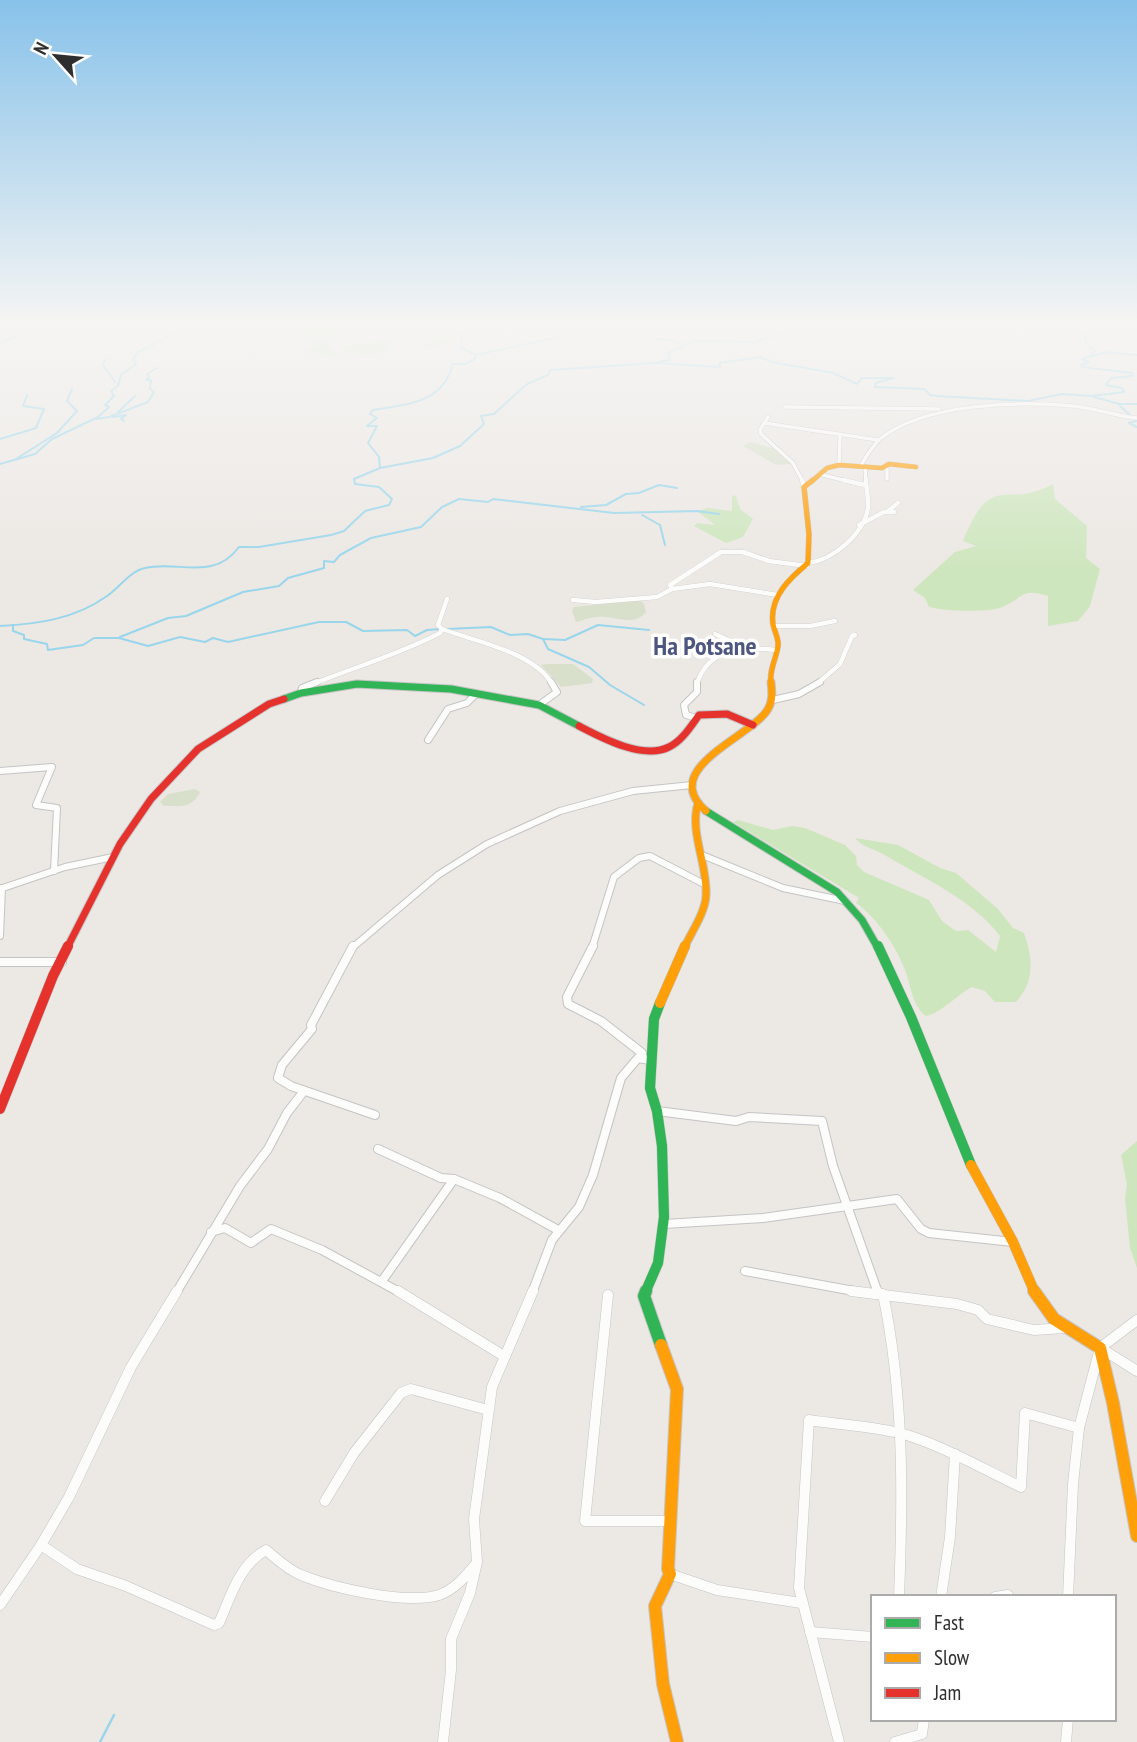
<svg xmlns="http://www.w3.org/2000/svg" width="1137" height="1742" font-family="'PT Sans Narrow',sans-serif">
<rect width="100%" height="100%" fill="#ece8e4"/>
<g fill="#cee6be">
<polygon points="285,326 343,326 336,337 329,342 332,352 340,355 331,357 312,353 309,351 315,343 309,339 293,339 294,334 283,329"/>
<polygon points="423,326 448,326 457,329 455,340 448,345 425,348 423,342 437,345 431,340 439,339 430,335 437,332"/>
<polygon points="388,340 393,343 387,346 387,351 369,355 348,353 340,346"/>
<path d="M1053,484L1055,499L1087,526L1086,558L1100,569L1090,606L1078,621L1048,626V596C1019,587 1024,599 1002,607C988,613 944,611 929,607L925,598L913,590L955,552L976,546L963,541C992,468 1006,511 1053,484Z"/>
<polygon points="732,495 736,496 740,509 753,519 743,537 726,543 694,526 697,523 715,525 697,511 708,508 732,511"/>
<path d="M738,820L773,830L792,826L805,828L845,845L856,856L857,865L864,872L929,900L942,921L956,931L968,930L996,952L1000,936C972,899 923,878 883,854C874,849 862,847 855,838L898,845L940,868L956,873L998,909L1013,928L1024,933C1033,959 1035,981 1016,1002H995L985,991L972,987C956,995 942,1013 926,1016C912,1006 911,985 905,970C896,946 877,918 856,903L859,898L733,822Z"/>
<polygon points="1137,1141 1137,1268 1130,1248 1125,1199 1127,1184 1121,1155"/>
</g>
<g fill="#d8e0cc">
<polygon points="750,442 776,449 793,464 776,465 743,446"/>
<path d="M639,600L644,604L646,612C633,628 615,615 598,617C591,617 583,620 576,622L572,611L574,607Z"/>
<polygon points="546,664 573,664 593,679 592,683 561,687 541,665"/>
<path d="M195,789L200,792C192,809 180,806 164,806L160,802L168,794Z"/>
</g>
<g fill="none" stroke-linecap="round" stroke-linejoin="round">
<g stroke="#99d6ec" stroke-width="2">
<polyline points="447,326 462,335 461,348 476,355"/>
<polyline points="674,326 661,333 657,339 675,341 684,346"/>
<polyline points="1059,326 1084,335"/>
<polyline points="0,342 16,337"/>
<polyline points="1091,355 1096,351 1088,346 1084,335 1096,331 1094,326"/>
<polyline points="105,360 103,365 115,382"/>
<polyline points="658,362 670,360 668,353 694,341 755,342 802,327 831,326"/>
<polyline points="1094,397 1119,404 1137,404"/>
<polyline points="1120,406 1130,415"/>
<polyline points="118,412 135,396"/>
<polyline points="113,417 126,415 121,419 124,421"/>
<polyline points="1135,418 1136,421 1129,423 1137,427"/>
<polyline points="96,419 109,417 148,402 154,392 150,389 151,380 146,380 149,377 147,374 157,368"/>
<polyline points="0,439 36,428 44,409 23,406 27,395"/>
<polyline points="16,459 57,433 77,411 67,401 72,389"/>
<polyline points="0,464 35,454 52,439 98,417 109,407 105,405 114,396 111,391 118,386 121,375 136,364 133,360 137,353 186,327"/>
<polyline points="380,468 433,458 460,446 484,424 481,416 494,414 527,384 548,375 550,370 655,363 720,367 719,363 760,357 772,362 833,373 857,384 862,378 894,378 876,383 875,387 924,389 930,395 937,396 1028,401 1061,394 1092,396 1124,392 1122,388 1106,385 1111,378 1133,376 1132,373 1082,367 1081,365 1089,362 1082,359 1107,352 1137,355"/>
<polyline points="581,507 606,505 626,494 639,493 659,485 677,488"/>
<polyline points="642,515 660,525 665,545"/>
<polyline points="13,625 13,631 24,635 24,639 47,644 48,650 83,645 94,638 119,638 148,646 180,637 205,642 213,638 228,642 319,622 346,622 363,631 407,630 415,636 427,630 441,629"/>
<path d="M0,626C38,624 75,619 107,596C119,588 130,571 145,568C179,560 213,582 239,547H259L331,535L344,531L365,511L389,505L392,499L379,487L355,484L354,479L380,468L379,457L368,443L377,426H367L377,418L370,414L373,410C408,404 443,403 453,364H465L475,359L476,355L563,336L564,326"/>
<polyline points="447,629 491,627 510,635 528,634 543,639 548,649 589,667 610,685 644,705"/>
<polyline points="120,637 168,618 186,616 243,592 279,586 288,578 324,568 324,561 334,562 340,555 371,538 421,527 442,507 459,499 488,502 493,499 614,513 697,511 719,514"/>
<polyline points="543,639 565,640 598,625 649,630"/>
</g>
<polyline stroke="#99d6ec" stroke-width="2.5" points="100,1742 114,1715"/>
<defs>
<g id="street-far4">
<polyline points="785,407 939,409"/>
<polyline points="768,417 760,430 761,434 793,463 803,482"/>
<polyline points="764,423 878,440"/>
<polyline points="839,465 840,436"/>
<polyline points="887,469 887,479"/>
<polyline points="819,474 851,482"/>
<path d="M866,482L865,467L861,465C867,456 872,446 880,439C924,403 1019,401 1073,406C1095,408 1115,416 1137,418"/>
</g>
<g id="street-far3">
<polyline points="802,480 804,487"/>
<polyline points="843,480 865,485"/>
<polyline points="888,511 898,503"/>
<polyline points="859,525 884,512 894,512"/>
<path d="M808,563C833,560 864,534 868,508C869,500 866,488 866,480"/>
<polyline points="672,589 670,585 721,552 743,552 769,561 807,566"/>
<polyline points="573,600 596,602 657,597 672,589 710,584 778,595"/>
<polyline points="773,626 810,626 835,621"/>
<path d="M442,629C474,641 534,652 552,684"/>
<polyline points="715,634 744,647"/>
<path d="M313,684C355,667 400,654 440,633L442,629L438,625L447,599"/>
<path d="M697,684C708,647 744,647 776,650"/>
<polyline points="817,684 840,664 852,636 855,635"/>
</g>
<g id="street-far2">
<polyline points="697,682 697,692 684,705 686,715 697,718"/>
<polyline points="301,693 302,688 317,682"/>
<polyline points="773,700 799,694 820,682"/>
<polyline points="539,705 557,692 551,682"/>
<polyline points="428,740 448,709 467,703 475,695"/>
<polyline points="0,771 52,767 36,805 57,808 54,871"/>
<polyline points="702,855 783,888 845,901"/>
<polyline points="0,889 65,867 113,857"/>
<polyline points="0,936 2,888"/>
<polyline points="352,948 438,875 487,844 560,811 633,791 692,785"/>
<polyline points="592,948 614,877 639,858 650,856 704,884"/>
</g>
<g id="street-far1">
<polyline points="353,946 311,1025 312,1029 282,1065 278,1078 291,1086 375,1115"/>
<polyline points="593,946 567,997 568,1004 601,1021 642,1053 642,1058"/>
<polyline points="0,962 62,962"/>
<polyline points="657,1111 736,1121 749,1117 822,1121 833,1166 878,1293"/>
<polyline points="378,1149 441,1178 454,1179 500,1198 558,1230"/>
<polyline points="664,1224 763,1218 897,1199 921,1229 929,1233 1013,1242"/>
<polyline points="211,1232 225,1228 251,1243 271,1229 322,1250 401,1293"/>
<polyline points="745,1271 865,1293"/>
<polyline points="382,1281 454,1179"/>
<polyline points="176,1293 240,1186 268,1149 287,1113 304,1091"/>
<polyline points="532,1293 552,1240 579,1207 593,1175 621,1078 638,1058 650,1060"/>
</g>
<g id="street">
<polyline points="398,1291 504,1356"/>
<polyline points="851,1291 957,1304 978,1310 987,1319 1034,1330 1065,1328"/>
<polyline points="877,1291 878,1294"/>
<path d="M883,1294C904,1395 903,1495 899,1597"/>
<polyline points="608,1295 585,1521 669,1521"/>
<polyline points="1102,1349 1137,1371"/>
<polyline points="325,1501 354,1453 401,1393 411,1389 488,1410"/>
<path d="M41,1545L77,1569L126,1586L214,1625L219,1623C231,1596 239,1565 266,1550C277,1559 288,1570 301,1575C333,1588 406,1605 439,1595C454,1590 466,1576 476,1564"/>
<polyline points="670,1574 717,1590 801,1603"/>
<polyline points="941,1597 950,1537 955,1454"/>
<polyline points="995,1597 1008,1595"/>
<polyline points="1068,1597 1073,1484 1079,1428 1100,1348 1137,1320"/>
<polyline points="0,1605 41,1545 69,1497 131,1367 177,1291"/>
<polyline points="810,1632 873,1637"/>
<polyline points="443,1742 451,1670 451,1639 470,1593 477,1562 474,1519 492,1387 533,1291"/>
<path d="M839,1742L799,1588L809,1420C841,1425 876,1426 907,1435C947,1448 983,1469 1021,1487L1025,1413L1079,1428"/>
<polyline points="895,1742 922,1734 924,1719"/>
<polyline points="1066,1742 1068,1719"/>
</g>
<g id="fast-far2">
<polyline points="284,699 301,693 357,684 451,689 539,705 579,726"/>
<polyline points="706,811 837,892 862,920 878,948"/>
</g>
<g id="fast-far1">
<polyline points="878,946 911,1017 971,1165"/>
<polyline points="645,1293 658,1263 664,1217 662,1146 657,1111 650,1088 654,1019 660,1003"/>
</g>
<polyline id="fast" points="646,1291 644,1296 661,1345"/>
<polyline id="slow-far4" points="811,482 827,468 839,465 882,468 889,464 916,467"/>
<path id="slow-far3" d="M771,684C769,669 776,660 778,646C779,638 774,631 773,624C769,597 790,578 808,563L809,534L804,487L813,480"/>
<g id="slow-far2">
<path d="M706,811C657,768 752,737 768,709C773,701 772,691 771,682"/>
<path d="M684,948C691,933 705,913 706,896C708,865 689,832 698,803"/>
</g>
<g id="slow-far1">
<polyline points="660,1003 685,946"/>
<polyline points="971,1165 1013,1242 1035,1293"/>
</g>
<g id="slow">
<polyline points="1034,1291 1054,1319 1100,1348 1113,1403 1137,1536"/>
<polyline points="661,1345 677,1389 668,1569 670,1574 655,1606 663,1684 677,1742"/>
</g>
<g id="jam-far1">
<path d="M579,726C602,738 643,760 669,747C682,741 691,726 699,715L727,714L753,725"/>
<polyline points="67,948 120,844 151,799 198,749 269,704 284,699"/>
</g>
<polyline id="jam" points="0,1109 53,976 68,946"/>
</defs>
<use href="#street-far4" stroke="#c5c4c5" stroke-width="4.5"/>
<use href="#street-far3" stroke="#c5c4c5" stroke-width="5"/>
<use href="#street-far2" stroke="#c5c4c5" stroke-width="8"/>
<use href="#street-far1" stroke="#c5c4c5" stroke-width="10"/>
<use href="#street" stroke="#c5c4c5" stroke-width="11"/>
<use href="#fast-far2" stroke="#c5c4c5" stroke-width="9"/>
<use href="#fast-far1" stroke="#c5c4c5" stroke-width="11"/>
<use href="#fast" stroke="#c5c4c5" stroke-width="14"/>
<use href="#slow-far4" stroke="#c5c4c5" stroke-width="5"/>
<use href="#slow-far3" stroke="#c5c4c5" stroke-width="6"/>
<use href="#slow-far2" stroke="#c5c4c5" stroke-width="9"/>
<use href="#slow-far1" stroke="#c5c4c5" stroke-width="11"/>
<use href="#slow" stroke="#c5c4c5" stroke-width="14"/>
<use href="#jam-far1" stroke="#c5c4c5" stroke-width="9"/>
<use href="#jam" stroke="#c5c4c5" stroke-width="11"/>
<use href="#street-far4" stroke="#fcfcfb" stroke-width="3.5"/>
<use href="#street-far3" stroke="#fcfcfb" stroke-width="4.5"/>
<use href="#street-far2" stroke="#fcfcfb" stroke-width="6"/>
<use href="#street-far1" stroke="#fcfcfb" stroke-width="8"/>
<use href="#street" stroke="#fcfcfb" stroke-width="10"/>
<use href="#fast-far2" stroke="#30b455" stroke-width="7"/>
<use href="#fast-far1" stroke="#30b455" stroke-width="10"/>
<use href="#fast" stroke="#30b455" stroke-width="12"/>
<use href="#slow-far4" stroke="#ff9f0a" stroke-width="4.5"/>
<use href="#slow-far3" stroke="#ff9f0a" stroke-width="5"/>
<use href="#slow-far2" stroke="#ff9f0a" stroke-width="7"/>
<use href="#slow-far1" stroke="#ff9f0a" stroke-width="10"/>
<use href="#slow" stroke="#ff9f0a" stroke-width="12"/>
<use href="#jam-far1" stroke="#e5322d" stroke-width="7"/>
<use href="#jam" stroke="#e5322d" stroke-width="10"/>
</g>
<linearGradient id="sky" x2="0" y2="1"><stop stop-color="#88c2ea"/><stop offset="0.57" stop-color="#f6f5f3"/><stop offset="1" stop-color="#f6f5f3" stop-opacity="0"/></linearGradient>
<rect width="1137" height="570" fill="url(#sky)"/>
<g text-anchor="middle" dominant-baseline="central" stroke-width="7" stroke-linejoin="round" paint-order="stroke">
<g font-size="26" font-weight="bold" fill="#4d5680" stroke="#fff">
<text x="705" y="645">Ha Potsane</text>
</g>
</g>
<rect x="871" y="1595" width="245" height="126" fill="#ffffff" stroke="#ababab" stroke-width="2"/>
<rect x="885" y="1618" width="35" height="10" fill="#30b455" stroke="#ababab" stroke-width="2"/>
<text x="934" y="1630" font-size="21" fill="#2e2e2e">Fast</text>
<rect x="885" y="1653" width="35" height="10" fill="#ff9f0a" stroke="#ababab" stroke-width="2"/>
<text x="934" y="1665" font-size="21" fill="#2e2e2e">Slow</text>
<rect x="885" y="1688" width="35" height="10" fill="#e5322d" stroke="#ababab" stroke-width="2"/>
<text x="934" y="1700" font-size="21" fill="#2e2e2e">Jam</text>
<g transform="translate(56 56) rotate(297)" stroke="#ffffff" stroke-width="5" paint-order="stroke">
<path d="M0-5L12 26L0 18L-12 26Z" fill="#2e2e2e"/>
<text y="-10" font-size="19" font-weight="bold" text-anchor="middle" fill="#2e2e2e">N</text>
</g>
</svg>
